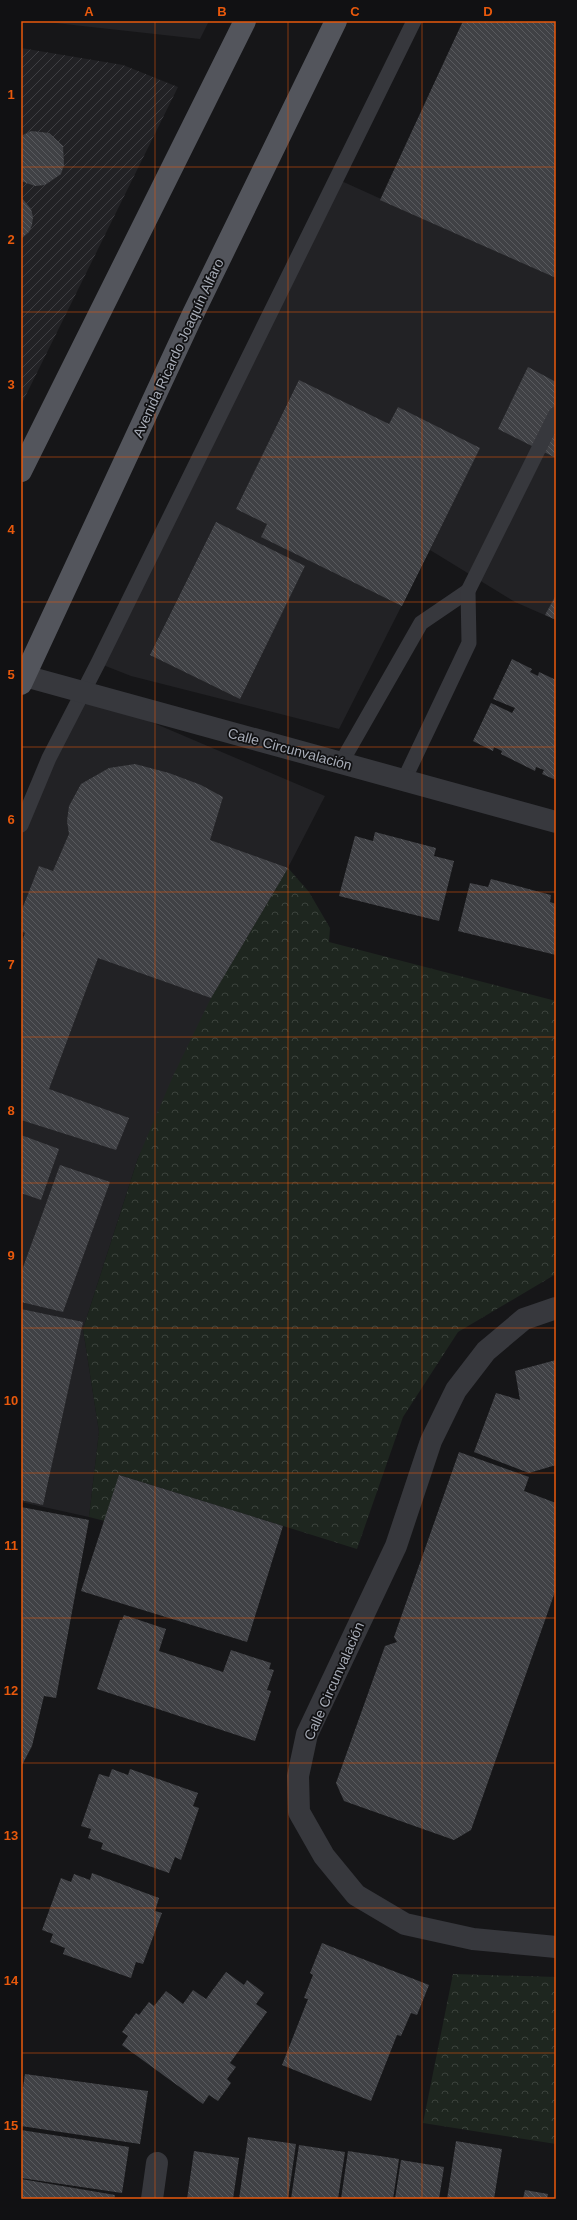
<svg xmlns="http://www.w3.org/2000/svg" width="577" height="2220" font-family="Helvetica,sans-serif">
<defs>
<pattern id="industrial-furrows" width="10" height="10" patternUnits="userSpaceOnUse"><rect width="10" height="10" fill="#222225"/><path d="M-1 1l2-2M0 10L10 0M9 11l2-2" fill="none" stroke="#3f3f43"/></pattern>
<pattern id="forest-crowns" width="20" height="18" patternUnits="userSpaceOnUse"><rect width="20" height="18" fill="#1e261f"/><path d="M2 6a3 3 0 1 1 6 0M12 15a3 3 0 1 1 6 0" fill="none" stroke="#3c433d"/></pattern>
<pattern id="building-back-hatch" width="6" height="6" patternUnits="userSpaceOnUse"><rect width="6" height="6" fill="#404145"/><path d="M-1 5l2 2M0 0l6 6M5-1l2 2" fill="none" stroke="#595a5e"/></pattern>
</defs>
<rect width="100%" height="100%" fill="#161618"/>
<g fill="#222225">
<polygon points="37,21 209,21 200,39"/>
<polygon points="337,179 556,278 556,620 515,602 430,550 339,729 131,676 98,663"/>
<polygon points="81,692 325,796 138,1158 83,1329 99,1432 89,1517 21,1502 21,826"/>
</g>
<polygon fill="url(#industrial-furrows)" points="21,48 123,65 178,87 21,405"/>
<g fill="url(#forest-crowns)">
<polygon points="288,868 309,892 330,928 329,942 556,1001 556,1274 458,1332 403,1417 357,1549 120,1475 105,1521 89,1517 99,1432 83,1329 138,1158 173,1076 211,998"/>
<polygon points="453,1974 556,1977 556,2144 423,2123"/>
</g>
<g fill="url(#building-back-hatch)">
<polygon points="463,21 556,22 556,278 380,200"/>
<polygon points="31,131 49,133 63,146 64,165 61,174 45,185 35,186 21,181 21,136"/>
<polygon points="21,197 31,209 33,217 32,225 29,232 21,239"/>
<polygon points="528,367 556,382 556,458 498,429"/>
<polygon points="299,380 389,424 398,407 480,448 402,606 261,537 267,524 236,509"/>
<polygon points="216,522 305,566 240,699 150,655"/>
<polygon points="556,595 556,620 545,615"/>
<polygon points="512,659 532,669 530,672 538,676 539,672 556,680 556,780 542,774 544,770 536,767 535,771 501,754 502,751 494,747 493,751 473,741 491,703 512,713 515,708 493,699"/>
<polygon points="135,764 169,773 201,785 223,797 210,840 288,868 211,998 98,958 49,1089 129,1118 116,1150 21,1120 21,944 25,933 21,931 21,912 39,866 53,871 69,834 67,821 69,806 81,784 109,768"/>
<polygon points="375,832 436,848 434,856 454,861 439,921 339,896 355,836 373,841"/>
<polygon points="491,879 551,895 550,902 556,904 556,955 458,931 470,883 488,887"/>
<polygon points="21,1135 59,1149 41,1200 21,1193"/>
<polygon points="60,1165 110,1182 63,1312 21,1302 21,1273"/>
<polygon points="21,1309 83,1322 43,1505 21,1500"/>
<polygon points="556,1360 556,1465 529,1473 474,1452 496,1393 520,1400 515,1371"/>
<polygon points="459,1452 529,1477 524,1491 556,1503 556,1589 471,1830 454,1840 344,1801 336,1783 385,1646 397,1642 394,1637"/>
<polygon points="119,1475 283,1526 247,1642 81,1591"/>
<polygon points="21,1507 89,1520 56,1698 44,1696 32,1746 21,1767"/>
<polygon points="124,1615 166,1629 159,1651 223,1672 231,1650 271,1663 269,1669 274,1670 267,1690 271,1691 255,1741 97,1689 120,1620 122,1620"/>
<polygon points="112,1769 128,1775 130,1769 198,1793 193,1806 199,1808 181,1860 175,1857 169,1873 101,1849 103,1843 88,1838 91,1829 81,1826 99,1774 109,1777"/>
<polygon points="92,1873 159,1898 155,1911 162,1913 143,1964 136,1962 131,1978 63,1954 65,1948 50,1942 53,1934 42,1930 61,1878 71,1882 74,1874 90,1880"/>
<polygon points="322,1943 429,1985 417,2015 411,2013 401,2036 397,2035 371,2101 282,2065 308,1999 304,1998 313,1975 310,1973"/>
<polygon points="226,1972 244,1985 247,1980 264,1993 256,2004 267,2012 230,2063 236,2067 227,2079 231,2083 218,2101 209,2095 203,2104 122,2045 128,2036 122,2032 136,2013 139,2015 149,2002 154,2006 166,1991 183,2004 193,1990 206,1999"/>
<polygon points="25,2074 148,2091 140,2144 21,2126 21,2101"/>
<polygon points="21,2130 129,2147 122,2193 21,2178"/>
<polygon points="248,2137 296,2144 288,2199 239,2199"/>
<polygon points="456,2141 502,2149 494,2199 447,2199"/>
<polygon points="299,2145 345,2152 338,2199 291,2199"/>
<polygon points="194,2151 239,2158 233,2199 187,2199"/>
<polygon points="348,2151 399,2159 393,2199 341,2199"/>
<polygon points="401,2160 444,2167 439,2199 395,2199"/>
<polygon points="21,2179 115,2195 114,2199 21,2199"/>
<polygon points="525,2190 548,2194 547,2199 523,2199"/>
</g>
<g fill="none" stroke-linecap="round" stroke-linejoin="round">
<g stroke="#37383d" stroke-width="15">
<polyline points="341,763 421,623 468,591"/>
<polyline points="404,780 469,643 468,591 556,414"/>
<polyline points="21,825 49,758 98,663 414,21"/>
</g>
<g stroke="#37383d" stroke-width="22">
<polyline points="21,675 556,822"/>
<polyline points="556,1308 524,1319 486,1351 456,1390 431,1441 396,1546 307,1734 298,1776 299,1812 324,1856 356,1895 405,1924 473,1939 556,1947"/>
<polyline points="152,2199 157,2163"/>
</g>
<g stroke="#53555c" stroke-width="22">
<polyline points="21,471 245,21"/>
<polyline points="21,684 193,314 336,21"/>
</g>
</g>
<path fill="none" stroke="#e8590c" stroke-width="1" stroke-opacity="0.55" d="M155,21V2199M288,21V2199M422,21V2199M21,167H556M21,312H556M21,457H556M21,602H556M21,747H556M21,892H556M21,1037H556M21,1183H556M21,1328H556M21,1473H556M21,1618H556M21,1763H556M21,1908H556M21,2053H556"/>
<g text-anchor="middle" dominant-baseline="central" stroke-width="3.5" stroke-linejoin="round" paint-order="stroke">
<g font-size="14" fill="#a8adb8" stroke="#111113">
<text transform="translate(178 348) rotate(-65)">Avenida Ricardo Joaquín Alfaro</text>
<text transform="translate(290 749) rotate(15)">Calle Circunvalación</text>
<text transform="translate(334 1681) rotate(-66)">Calle Circunvalación</text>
</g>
</g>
<rect width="577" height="2220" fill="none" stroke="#111113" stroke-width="44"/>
<rect x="22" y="22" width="533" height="2176" fill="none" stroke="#e8590c" stroke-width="1.5"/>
<g font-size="13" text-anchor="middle" font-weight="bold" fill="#e8590c">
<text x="89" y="16">A</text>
<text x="222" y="16">B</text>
<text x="355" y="16">C</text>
<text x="488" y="16">D</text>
<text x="11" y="99">1</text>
<text x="11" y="244">2</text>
<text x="11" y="389">3</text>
<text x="11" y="534">4</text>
<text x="11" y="679">5</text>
<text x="11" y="824">6</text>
<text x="11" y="969">7</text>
<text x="11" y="1115">8</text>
<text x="11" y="1260">9</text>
<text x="11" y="1405">10</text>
<text x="11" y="1550">11</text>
<text x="11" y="1695">12</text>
<text x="11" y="1840">13</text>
<text x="11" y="1985">14</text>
<text x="11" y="2130">15</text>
</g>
</svg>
